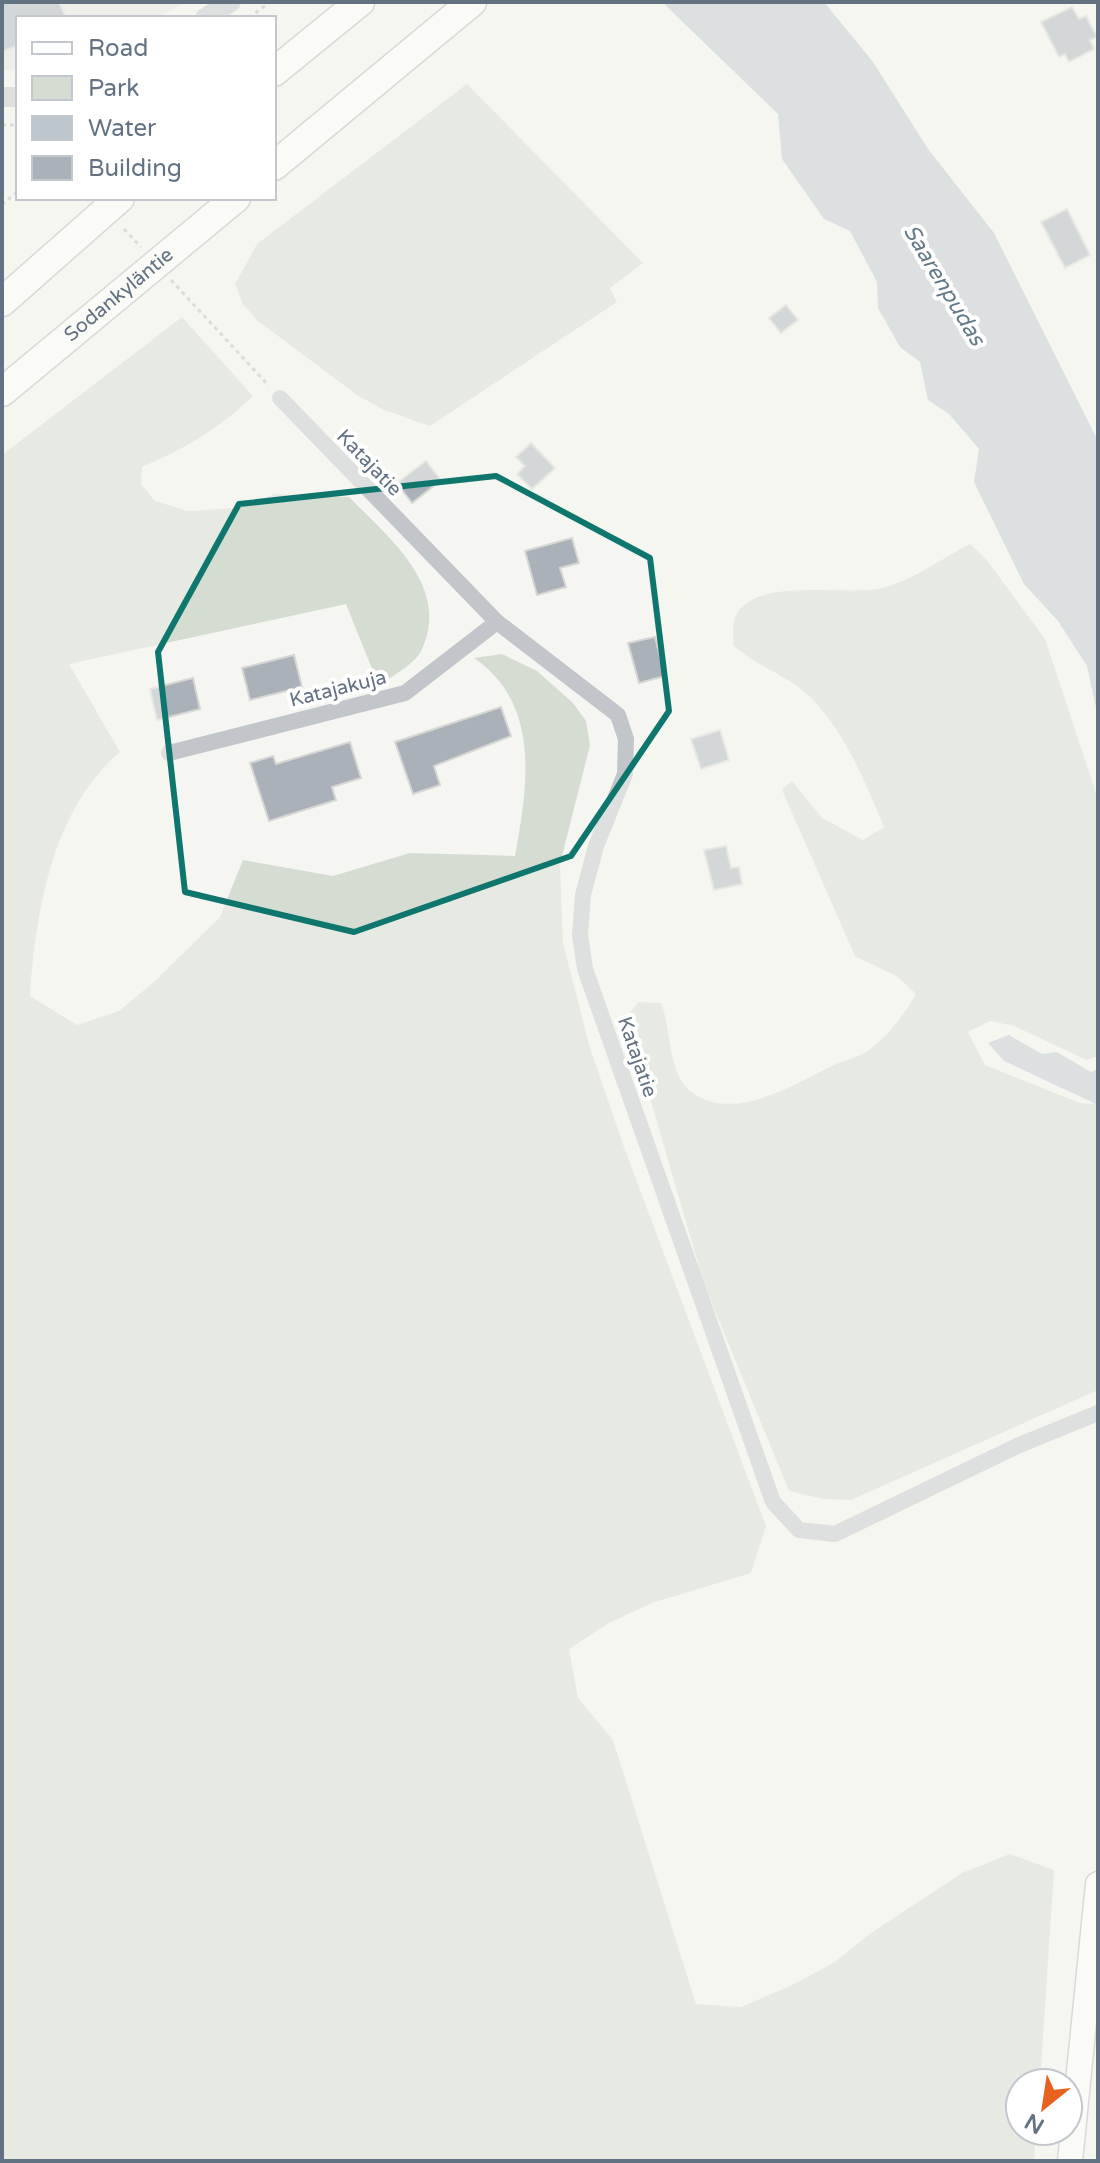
<svg xmlns="http://www.w3.org/2000/svg" width="1100" height="2163" font-family="'Varela Round',sans-serif">
<rect width="100%" height="100%" fill="#f5f5f1"/>
<polygon fill="#e5e7e4" points="2,2 187,2 157,18 18,18 18,69 2,71"/>
<g fill="#d5dcd2">
<polygon points="467,84 643,263 610,288 617,302 430,426 384,410 357,395 258,321 243,304 235,284 257,244"/>
<path d="M182,317L253,396C220,428 185,449 142,467L141,484L155,501L188,511L238,508L275,494L349,497C389,538 452,587 421,651C415,664 390,677 379,686L346,604L69,664L120,752C52,810 36,911 30,996L77,1025L119,1011L154,982L220,917L243,860L333,876L410,853L515,856C528,785 541,704 474,658L502,654L537,671L573,703L586,721L590,745L560,864L563,943L590,1048L624,1147L766,1526L751,1573L652,1603L609,1623L569,1649L578,1698L613,1740L696,2004L741,2007L790,1986L835,1962L871,1933L962,1873L1010,1854L1054,1870L1040,2083H1020V2131H1036L1034,2161H2V455Z"/>
<path d="M970,544L986,559L1045,639L1098,799V1056L1087,1060L1014,1026L990,1021L968,1032L985,1065L1080,1103L1098,1104V1390L851,1500L823,1499L789,1491L704,1284L650,1098L626,1047L623,1022L638,1002L661,1003C672,1030 667,1077 694,1094C737,1122 796,1083 834,1065C845,1060 859,1057 868,1051C888,1036 904,1015 916,994L898,977L855,956L782,790L792,781L822,818L863,840L884,827C866,784 847,737 815,702C793,677 758,668 733,645C734,638 732,628 734,621C747,574 844,597 882,588C911,581 943,558 970,544Z"/>
</g>
<g fill="#bdc6cd">
<polygon points="662,2 824,2 873,62 928,149 994,233 1098,441 1098,717 1087,666 1058,621 1024,584 974,482 979,449 949,414 928,400 920,362 900,347 878,308 877,282 850,231 824,219 782,159 778,114"/>
<polygon points="1009,1035 1042,1054 1057,1052 1091,1072 1098,1069 1098,1105 1004,1061 988,1043"/>
</g>
<g fill="#aab1b8" stroke="#d6d6d4" stroke-width="2">
<polygon points="2,2 59,2 66,18 18,18 18,45 2,52"/>
<polygon points="1072,7 1079,19 1086,16 1097,37 1090,40 1094,49 1069,62 1065,54 1059,57 1041,22"/>
<polygon points="1067,209 1090,255 1065,268 1041,222"/>
<polygon points="786,305 798,320 781,333 769,318"/>
<polygon points="531,443 555,468 532,489 517,474 525,466 516,457"/>
<polygon points="426,461 441,480 412,503 397,483"/>
<polygon points="572,538 579,563 560,568 566,587 537,595 525,551"/>
<polygon points="655,637 665,676 639,683 628,643"/>
<polygon points="294,655 302,687 250,700 242,668"/>
<polygon points="193,678 200,709 157,720 150,689"/>
<polygon points="501,707 511,736 434,766 440,785 413,794 395,742"/>
<polygon points="720,730 729,760 701,769 691,739"/>
<polygon points="350,742 361,778 332,787 336,800 269,821 250,763 273,756 276,764"/>
<polygon points="726,846 731,868 739,867 742,884 714,890 704,850"/>
</g>
<g fill="none" stroke-linecap="round" stroke-linejoin="round">
<defs>
<polyline id="secondary" points="1070,2161 1098,1884"/>
<g id="trunk">
<polyline points="274,72 360,2"/>
<polyline points="274,166 472,2"/>
<polyline points="2,302 120,198"/>
<path id="s1" d="M2,392L236,198"/>
</g>
</defs>
<use href="#secondary" stroke="#b4b9be" stroke-width="27"/>
<use href="#trunk" stroke="#b5b8bb" stroke-width="31"/>
<g stroke="#bcbec0" stroke-width="3" stroke-dasharray="4 4" stroke-linecap="butt">
<polyline points="249,18 270,2"/>
<polyline points="2,125 18,125"/>
<polyline points="2,205 18,191"/>
<polyline points="124,229 141,247"/>
<polyline points="171,280 269,386"/>
</g>
<g stroke="#c2c5c9" stroke-width="16">
<polyline points="280,398 497,622 618,715 626,739 625,774 596,846 583,895 580,935 585,969 773,1502 799,1530 835,1534 1017,1446 1098,1413"/>
<polyline points="169,753 405,693 497,622"/>
</g>
<g stroke="#c2c5c9" stroke-width="20">
<polyline points="205,18 231,2"/>
<polyline points="2,97 18,97"/>
</g>
<use href="#secondary" stroke="#fff" stroke-width="24"/>
<use href="#trunk" stroke="#fff" stroke-width="28"/>
</g>
<path d="M0 0H1100V2163H0ZM496,476L650,558L669,711L571,856L354,932L185,892L158,652L239,504Z" fill="#f5f5f1" fill-opacity=".55" fill-rule="evenodd"/>
<path fill="none" stroke="#0f766e" stroke-width="6" stroke-linejoin="round" d="M496,476L650,558L669,711L571,856L354,932L185,892L158,652L239,504Z"/>
<g text-anchor="middle" dominant-baseline="central" stroke-width="8" stroke-linejoin="round" paint-order="stroke">
<g font-size="20" fill="#637283" stroke="#fff">
<text stroke="none"><textPath href="#s1" startOffset="152">Sodankyläntie</textPath></text>
<text transform="translate(369 463) rotate(46)">Katajatie</text>
<text transform="translate(338 689) rotate(-14)">Katajakuja</text>
<text transform="translate(637 1057) rotate(71)">Katajatie</text>
</g>
<g font-size="22" font-style="italic" fill="#637a87" stroke="#fff">
<text transform="translate(944 285) rotate(59)">Saarenpudas</text>
</g>
</g>
<rect width="1100" height="2163" fill="none" stroke="#637283" stroke-width="8"/>
<rect x="16" y="16" width="260" height="184" fill="#ffffff" stroke="#c1c7cd" stroke-width="2"/>
<rect x="32" y="42" width="40" height="12" fill="#ffffff" stroke="#c1c7cd" stroke-width="2"/>
<text x="88" y="56" font-size="24" fill="#637283">Road</text>
<rect x="32" y="76" width="40" height="24" fill="#d5dcd2" stroke="#c1c7cd" stroke-width="2"/>
<text x="88" y="96" font-size="24" fill="#637283">Park</text>
<rect x="32" y="116" width="40" height="24" fill="#bdc6cd" stroke="#c1c7cd" stroke-width="2"/>
<text x="88" y="136" font-size="24" fill="#637283">Water</text>
<rect x="32" y="156" width="40" height="24" fill="#aab1b8" stroke="#c1c7cd" stroke-width="2"/>
<text x="88" y="176" font-size="24" fill="#637283">Building</text>
<g transform="translate(1044 2107) rotate(210)"><circle r="38" fill="#ffffff" stroke="#c1c7cd" stroke-width="2"/>
<path d="M0-6L14 30L0 20L-14 30Z" fill="#e7621f"/>
<text y="-12" font-size="22" font-weight="bold" text-anchor="middle" fill="#637283">N</text>
</g>
</svg>
